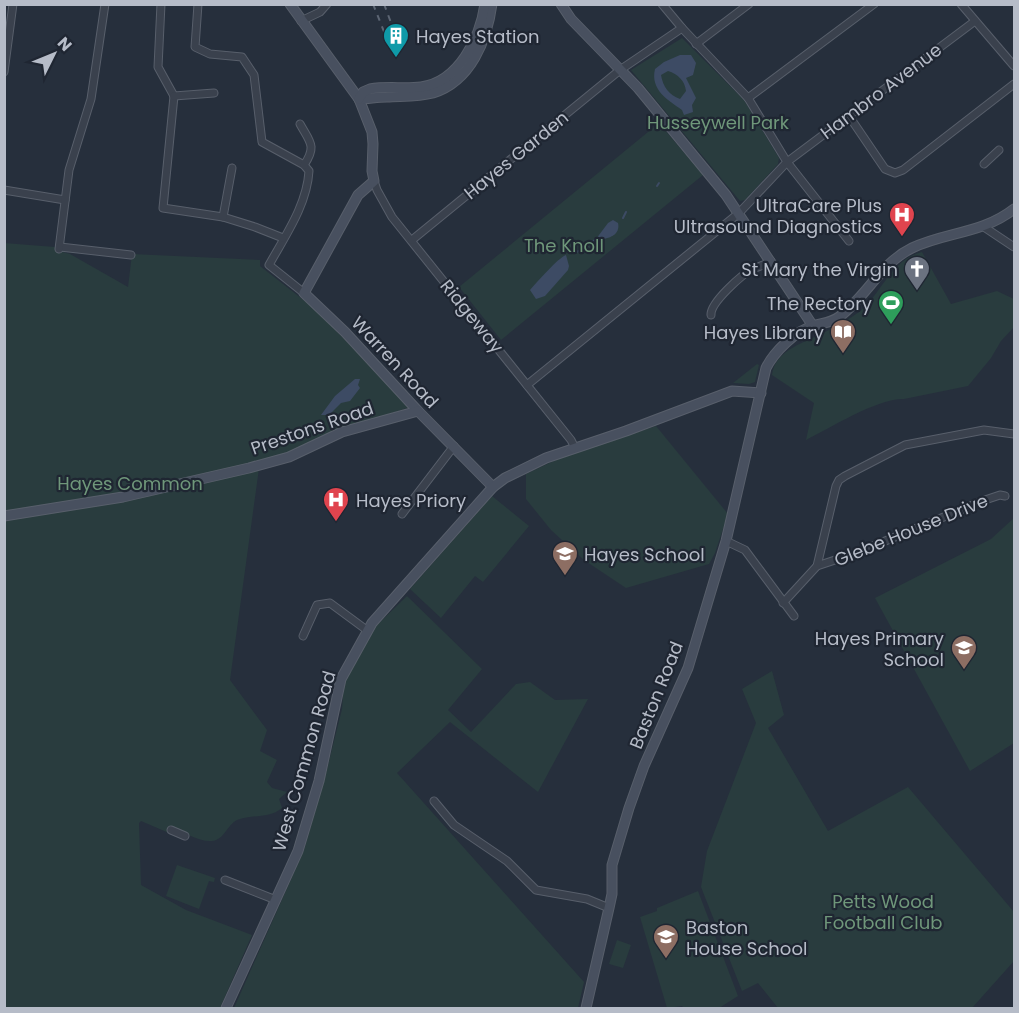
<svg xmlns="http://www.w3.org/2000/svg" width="1019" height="1013" font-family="Poppins,sans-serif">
<rect width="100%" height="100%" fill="#262f3c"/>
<g fill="#293c3e">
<polygon points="682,38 744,100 779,158 778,164 745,200 740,201 631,70"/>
<polygon points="659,123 703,175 501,340 459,287"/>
<path d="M4,243L55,247V250L70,254L128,287L132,254L260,260V266L315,309L410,407L351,427L290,454L260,461L230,680L267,730L260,751L277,760L267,782L272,788L287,792L279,799L282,808C269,819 252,814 237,820C227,825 224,840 212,841C199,842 183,832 171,827L169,833L141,821L139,823L141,885L186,910L252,935L220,1008H5Z"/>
<path d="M922,252L951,304L997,291L1014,299V327L1001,341L991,358L968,386L904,399C878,398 830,428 806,440L814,403L772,375C775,349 807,342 827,331C838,326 849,319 859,312C882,294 890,260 922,252Z"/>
<polygon points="757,364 759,365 755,382 749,384 733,383"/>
<polygon points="656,426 728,514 715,553 709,564 626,588 584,560 551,530 526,499 526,474 562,457"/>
<polygon points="492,496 529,526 483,582 475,576 441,618 410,589"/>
<polygon points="1014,518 1014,743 970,771 875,598 991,539"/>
<polygon points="407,596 482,669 448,710 471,732 516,684 530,682 555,700 588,699 538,792 450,722 397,773 584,982 578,1008 234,1008 304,850 327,769 342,709 344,681 375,627"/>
<polygon points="772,671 784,715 768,728 828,831 908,787 1014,912 1014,961 972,1008 778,1008 758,983 742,991 701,887 707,851 756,723 742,689"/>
<polygon points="177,865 215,878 214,882 209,881 199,909 166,896"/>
<polygon points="698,891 738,996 719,1008 684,1008 682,1006 667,1008 640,917 657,911 657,908"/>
<polygon points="617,940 631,945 623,968 609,964"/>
</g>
<g fill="#3d4b64" fill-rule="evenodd">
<path d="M680,55H691L696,63L693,75L686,78L696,98L692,105L693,112L684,115L682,110C668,100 650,90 655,69L664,62ZM668,71C678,74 685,81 686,91L680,99C669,95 663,87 661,75Z"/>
<path d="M613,220L618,223C621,236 606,240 596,239L608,223Z"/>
<path d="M566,255L569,266L568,270L545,296L536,299L530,290C537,282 558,258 566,255Z"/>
<polygon points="355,379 360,379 358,385 360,388 350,401 341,403 329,415 321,415 335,396"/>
</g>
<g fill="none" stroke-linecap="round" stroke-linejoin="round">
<g stroke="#3d4b64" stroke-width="2">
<polyline points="657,186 659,183"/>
<polyline points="623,218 626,212"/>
<polyline points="576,252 584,249 596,239"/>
</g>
<defs>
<g id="street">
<polyline points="161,4 158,67 174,96"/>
<path d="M198,4L195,47L210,54L242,57L254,75L262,142L304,165L309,171C307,205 285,236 269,265L304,293"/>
<polyline points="662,4 682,28"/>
<polyline points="961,4 1014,66"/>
<polyline points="301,21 320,12 327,4"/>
<polyline points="696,44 749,4"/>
<polyline points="4,72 13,4"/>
<polyline points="174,96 163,208 223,217 255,227 283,238"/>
<polyline points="174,96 214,93"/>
<polyline points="748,98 874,4"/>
<polyline points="849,116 885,169 895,173 903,170 1014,84"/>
<path d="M300,124C310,142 317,146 304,165"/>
<polyline points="984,164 999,150"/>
<polyline points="374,181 377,190 392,217 571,440 575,448"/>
<polyline points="4,190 65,200"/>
<polyline points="223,217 232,168"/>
<polyline points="984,227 1014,247"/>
<polyline points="412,240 620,70 682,28 748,98 787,162 739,213 527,385"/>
<polyline points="849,241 787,162 975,21"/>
<polyline points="60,247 131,255"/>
<polyline points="59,249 69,170 91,99 105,4"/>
<path d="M711,315C710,303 742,274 753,269C760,266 765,265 771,261"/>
<polyline points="402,514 454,446"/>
<polyline points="726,541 745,550 794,616"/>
<polyline points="817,566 856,553 985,500 1000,495 1005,496"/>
<polyline points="783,603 817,566 836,486 839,480 845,476 905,445 984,430 1014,434"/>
<polyline points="303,636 317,605 330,603 368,631"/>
<polyline points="434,801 454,825 507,861 536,890 587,899 609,908"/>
<polyline points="171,830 185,836"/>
<polyline points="225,880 276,900"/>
</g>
<g id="secondary">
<polyline points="290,4 359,99 372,132 373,144 372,171 374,181 358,195 304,293 345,332 418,411 493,487"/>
<polyline points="561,4 571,19 638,88 726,195 813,326"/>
<path d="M359,99C368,99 377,97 387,97C402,96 418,97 433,93C471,81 487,40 492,4"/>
<path d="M359,99L363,92L370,89C387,86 404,89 421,87C459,82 480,38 485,4"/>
<polyline points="4,516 123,497 249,468 289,457 342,432 418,411"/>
<polyline points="226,1008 298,851 319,781 341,679 372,623 493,487 505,478 546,458 626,431 732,391 761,393"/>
<path d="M586,1008L609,908L612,894V865L629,808L644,766L688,668L726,541L766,368C774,352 795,331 813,326C822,323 831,323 839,317C866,297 881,263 912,248C945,232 982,234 1014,209"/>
</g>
</defs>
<use href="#street" stroke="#585f6b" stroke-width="9"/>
<use href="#secondary" stroke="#585f6b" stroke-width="11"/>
<use href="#street" stroke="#3a414d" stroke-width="7"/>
<use href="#secondary" stroke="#48505f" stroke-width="9"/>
<g stroke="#5c6573" stroke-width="2" stroke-dasharray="6 6" stroke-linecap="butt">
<polyline points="373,4 387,39"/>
<polyline points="384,4 396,36"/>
</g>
</g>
<defs>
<symbol id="building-pin" viewBox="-11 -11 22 30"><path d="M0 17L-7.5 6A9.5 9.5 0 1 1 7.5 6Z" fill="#0f9aa8" stroke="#1f2632"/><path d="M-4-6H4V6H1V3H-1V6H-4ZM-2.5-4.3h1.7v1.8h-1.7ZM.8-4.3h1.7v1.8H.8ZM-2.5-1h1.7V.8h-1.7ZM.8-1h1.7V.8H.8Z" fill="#fff"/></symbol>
<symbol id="hospital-pin" viewBox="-11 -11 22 30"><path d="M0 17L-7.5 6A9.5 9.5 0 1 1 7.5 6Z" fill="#e0444e" stroke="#1f2632"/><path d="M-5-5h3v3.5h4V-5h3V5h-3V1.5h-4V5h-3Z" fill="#fff"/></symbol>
<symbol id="church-pin" viewBox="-11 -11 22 30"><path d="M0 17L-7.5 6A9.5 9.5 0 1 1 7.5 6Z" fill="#6b7280" stroke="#1f2632"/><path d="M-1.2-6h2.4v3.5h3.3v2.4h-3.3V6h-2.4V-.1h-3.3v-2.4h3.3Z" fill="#fff"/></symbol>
<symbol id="stadium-pin" viewBox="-11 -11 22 30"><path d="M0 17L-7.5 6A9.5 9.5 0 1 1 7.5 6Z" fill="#2e9e5b" stroke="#1f2632"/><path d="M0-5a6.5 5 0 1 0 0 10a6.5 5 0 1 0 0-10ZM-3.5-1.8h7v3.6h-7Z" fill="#fff"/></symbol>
<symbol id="library-pin" viewBox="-11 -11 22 30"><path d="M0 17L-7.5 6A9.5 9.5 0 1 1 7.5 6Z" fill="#8d6e63" stroke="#1f2632"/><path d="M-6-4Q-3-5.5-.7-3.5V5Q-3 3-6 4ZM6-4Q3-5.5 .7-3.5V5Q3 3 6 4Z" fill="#fff"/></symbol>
<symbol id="school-pin" viewBox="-11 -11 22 30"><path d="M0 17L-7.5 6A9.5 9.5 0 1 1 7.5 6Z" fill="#8d6e63" stroke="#1f2632"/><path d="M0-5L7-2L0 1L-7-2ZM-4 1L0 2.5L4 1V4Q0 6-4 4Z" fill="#fff"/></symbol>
</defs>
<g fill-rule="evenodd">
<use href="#building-pin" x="381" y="21" width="30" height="40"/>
<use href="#hospital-pin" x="887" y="200" width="30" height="40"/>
<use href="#church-pin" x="902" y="254" width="30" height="40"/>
<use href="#stadium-pin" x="876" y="288" width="30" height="40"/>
<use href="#library-pin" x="828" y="317" width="30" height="40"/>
<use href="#hospital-pin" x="321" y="485" width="30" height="40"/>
<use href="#school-pin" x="550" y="539" width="30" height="40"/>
<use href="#school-pin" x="949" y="633" width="30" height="40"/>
<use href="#school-pin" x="651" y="922" width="30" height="40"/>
</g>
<g text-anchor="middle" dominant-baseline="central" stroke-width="4.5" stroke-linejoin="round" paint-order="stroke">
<g font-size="18" fill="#b6bcc8" stroke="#1f2632" text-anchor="end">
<text x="416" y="36" text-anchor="start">Hayes Station</text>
<text x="882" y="205">UltraCare Plus<tspan x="882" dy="21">Ultrasound Diagnostics</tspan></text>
<text x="898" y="269">St Mary the Virgin</text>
<text x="872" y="303">The Rectory</text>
<text x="824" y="332">Hayes Library</text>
<text x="356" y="500" text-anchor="start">Hayes Priory</text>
<text x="584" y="554" text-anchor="start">Hayes School</text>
<text x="944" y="638">Hayes Primary<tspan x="944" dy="21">School</tspan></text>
<text x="686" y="927" text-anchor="start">Baston<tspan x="686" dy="21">House School</tspan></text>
</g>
<g font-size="18" fill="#b6bcc8" stroke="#1f2632">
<text transform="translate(881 91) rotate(-37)">Hambro Avenue</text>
<text transform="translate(516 155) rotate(-39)">Hayes Garden</text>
<text transform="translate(472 316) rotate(51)">Ridgeway</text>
<text transform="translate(395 362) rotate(47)">Warren Road</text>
<text transform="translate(312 428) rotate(-19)">Prestons Road</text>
<text transform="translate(911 530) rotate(-22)">Glebe House Drive</text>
<text transform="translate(656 695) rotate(-68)">Baston Road</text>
<text transform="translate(304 761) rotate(-74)">West Common Road</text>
</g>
<g font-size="18" fill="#6f977a" stroke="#1f2632">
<text x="718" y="122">Husseywell Park</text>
<text x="564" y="245">The Knoll</text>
<text x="130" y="483">Hayes Common</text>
<text x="883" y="901">Petts Wood<tspan x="883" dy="21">Football Club</tspan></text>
</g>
</g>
<rect width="1019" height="1013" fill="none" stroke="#b6bcc8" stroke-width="12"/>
<g transform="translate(54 54) rotate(47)" stroke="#1f2632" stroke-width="4.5" paint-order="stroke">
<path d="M0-4.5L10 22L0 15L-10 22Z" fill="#b6bcc8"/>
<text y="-9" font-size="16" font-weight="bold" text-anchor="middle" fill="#b6bcc8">N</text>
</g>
</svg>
